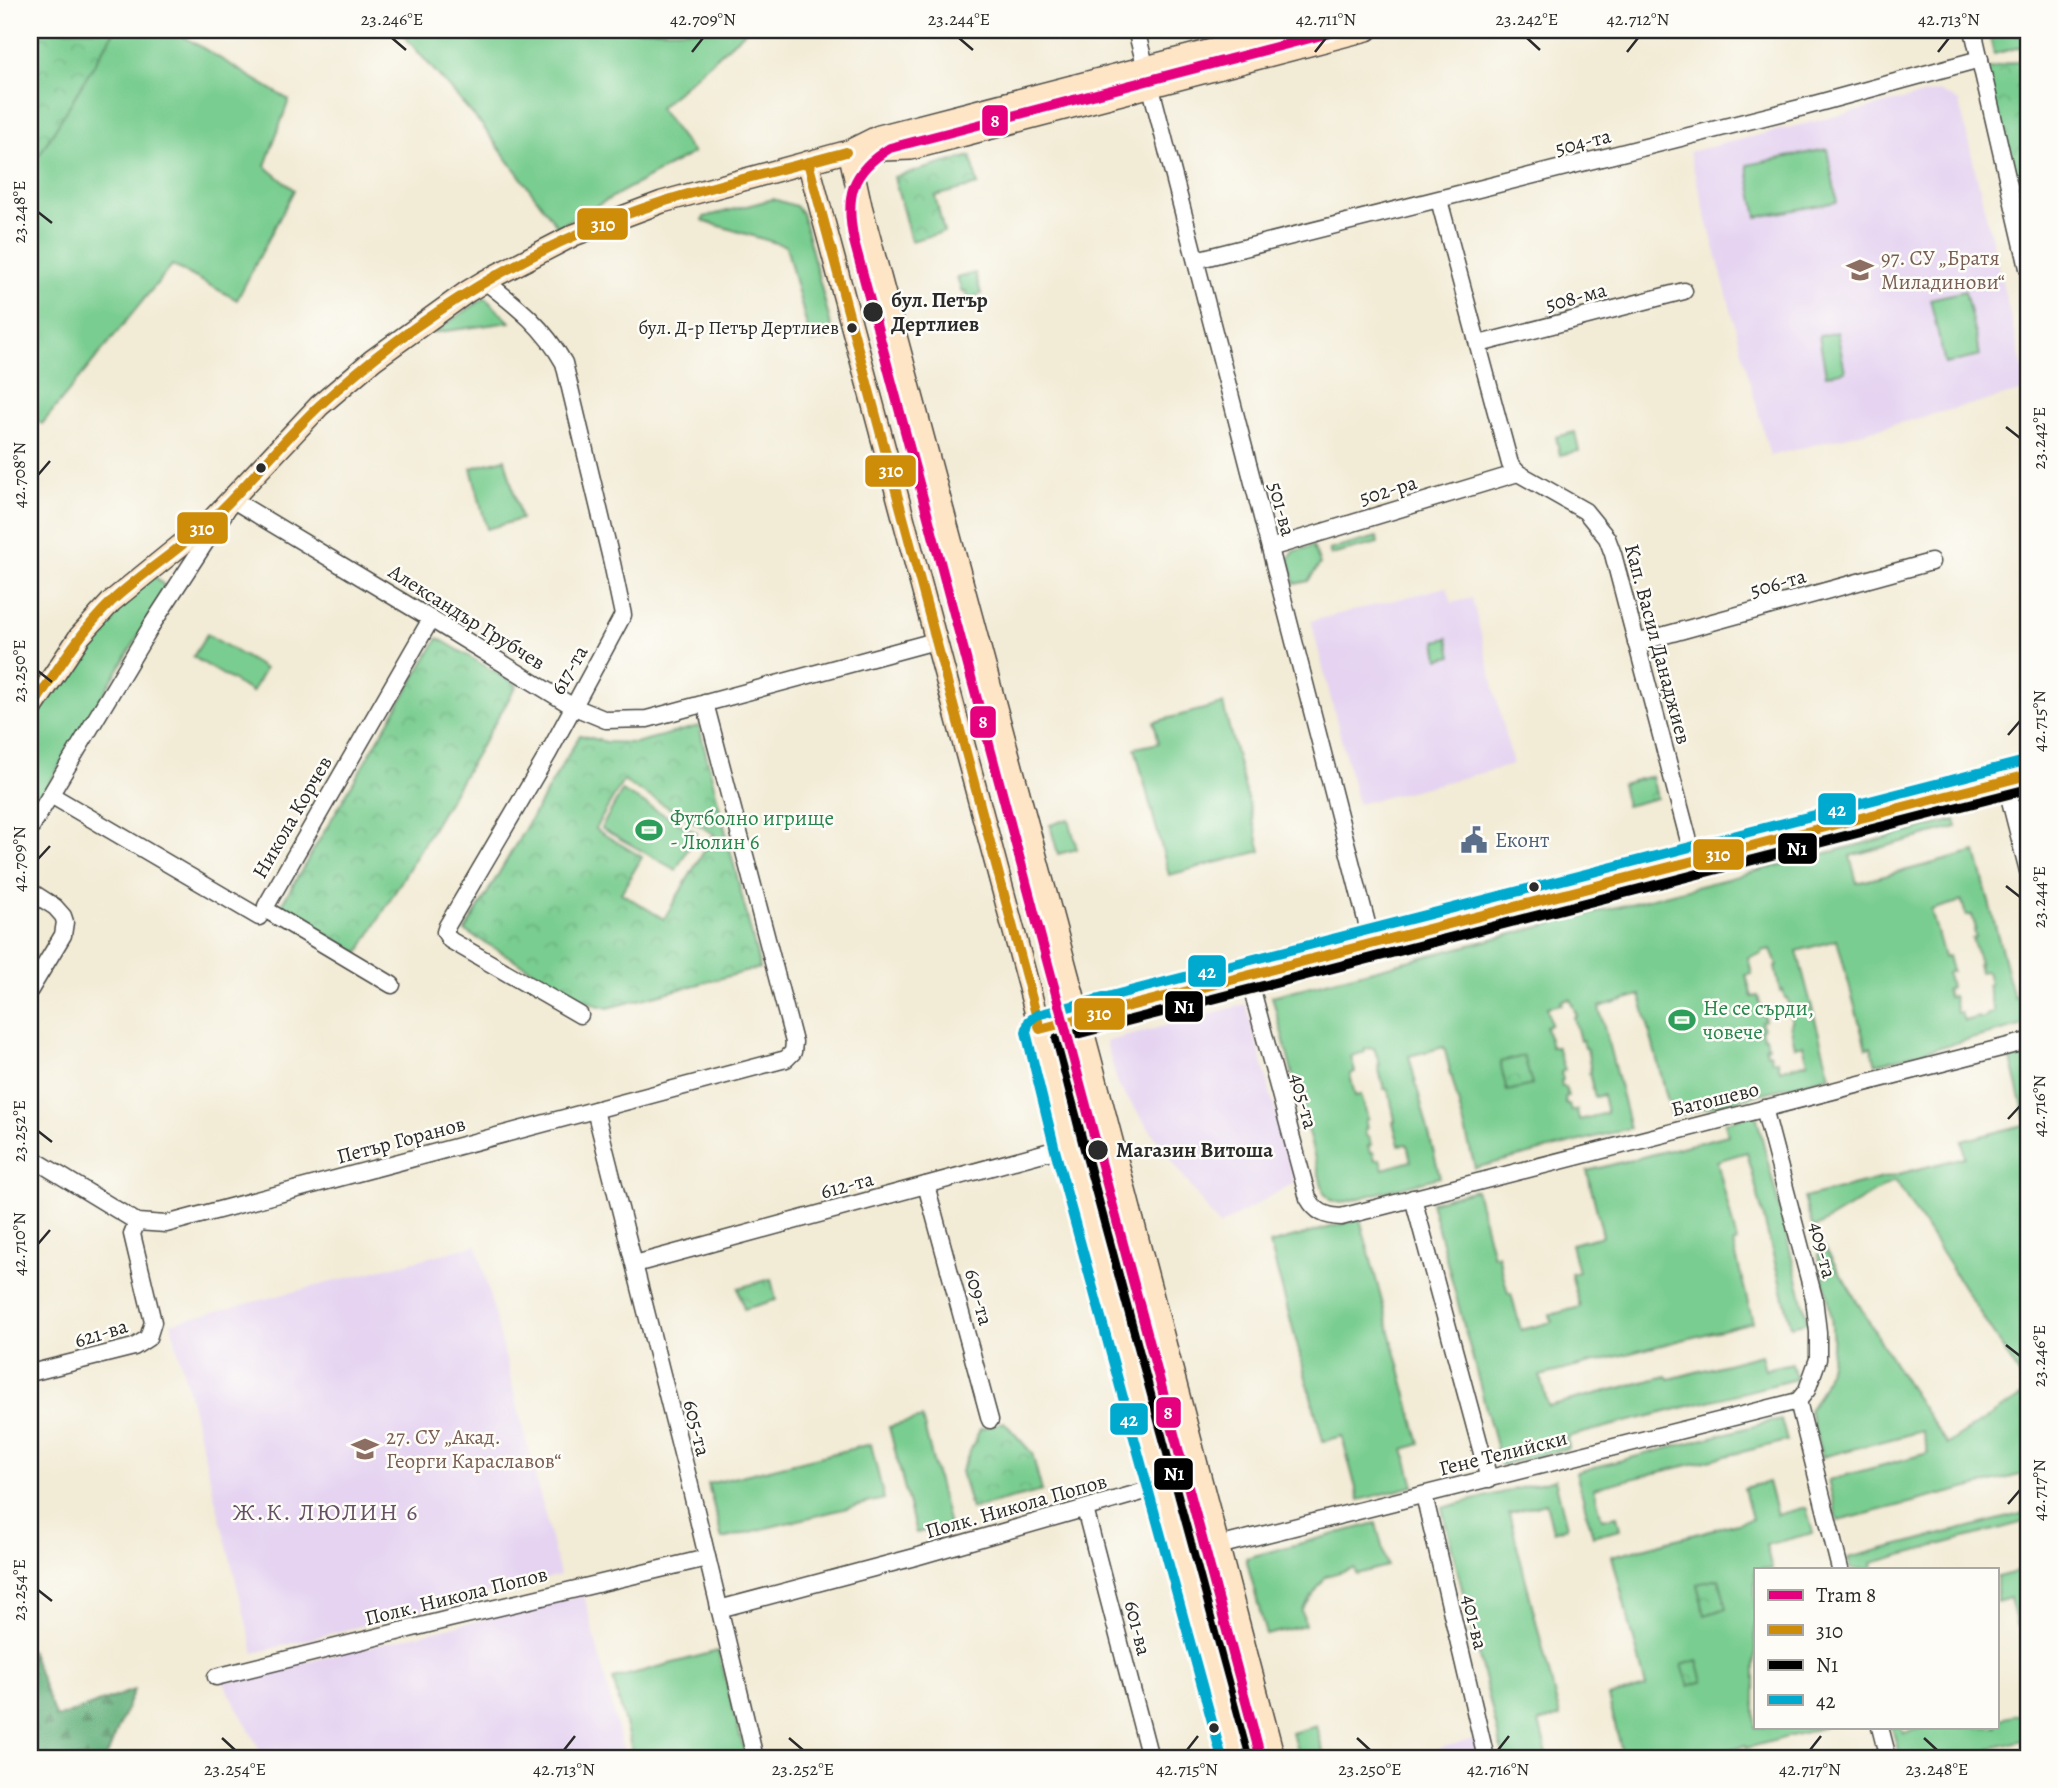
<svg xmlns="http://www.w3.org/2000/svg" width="2058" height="1788" font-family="Alegreya,serif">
<defs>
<pattern id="forest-firs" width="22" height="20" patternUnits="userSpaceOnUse" patternTransform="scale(1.75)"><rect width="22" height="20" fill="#62b07a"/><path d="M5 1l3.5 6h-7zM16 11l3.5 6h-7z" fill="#518f64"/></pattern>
<pattern id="park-crowns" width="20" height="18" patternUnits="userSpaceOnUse" patternTransform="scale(1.75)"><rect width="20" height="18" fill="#79cd90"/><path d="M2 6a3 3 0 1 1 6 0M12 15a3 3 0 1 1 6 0" fill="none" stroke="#69b07c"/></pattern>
</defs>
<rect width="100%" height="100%" fill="#fdfcf7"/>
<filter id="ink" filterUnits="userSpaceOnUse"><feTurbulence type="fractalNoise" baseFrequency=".0143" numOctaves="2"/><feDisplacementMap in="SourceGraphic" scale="14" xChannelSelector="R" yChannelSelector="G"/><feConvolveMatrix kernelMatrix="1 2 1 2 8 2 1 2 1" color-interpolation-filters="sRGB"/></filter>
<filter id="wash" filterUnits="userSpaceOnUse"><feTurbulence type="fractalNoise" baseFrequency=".00686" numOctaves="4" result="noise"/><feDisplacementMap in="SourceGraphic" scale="28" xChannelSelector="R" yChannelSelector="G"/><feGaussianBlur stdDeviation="1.57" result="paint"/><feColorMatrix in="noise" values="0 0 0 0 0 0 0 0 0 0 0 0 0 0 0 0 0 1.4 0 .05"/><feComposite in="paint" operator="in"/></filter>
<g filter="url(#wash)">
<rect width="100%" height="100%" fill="#f2ebd5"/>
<g fill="#e5d3f1">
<polygon points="1939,91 1959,102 2028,390 1770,456 1689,152"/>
<polygon points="1447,587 1452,603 1472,598 1513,765 1358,804 1311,621"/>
<polygon points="1246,1004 1295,1182 1219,1226 1118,1085 1106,1042"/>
<polygon points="477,1245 560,1575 254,1653 171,1323"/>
<polygon points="584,1595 625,1758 264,1758 224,1682"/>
<polygon points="1477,1738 1482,1758 1403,1758"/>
</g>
<g fill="#79cd90" stroke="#527c5e" stroke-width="2" fill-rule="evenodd">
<polygon points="90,30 173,30 289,100 265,166 294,190 237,300 172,265 42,424 30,416 30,133"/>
<polygon points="399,30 747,30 659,108 693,153 558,227 481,124"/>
<polygon points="1988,30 2015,30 2017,35 2028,32 2028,45 1994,54"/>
<polygon points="1827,149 1837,202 1757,217 1747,165"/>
<polygon points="773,199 796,206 802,213 834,337 811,342 786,246 703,221 704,217"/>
<polygon points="1965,291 1980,356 1945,364 1930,299"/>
<polygon points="485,298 510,322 432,333"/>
<polygon points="1837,332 1845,371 1826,375 1819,336"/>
<polygon points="505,459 521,519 487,529 471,468"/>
<polygon points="1377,537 1378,543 1331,555 1329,550"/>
<polygon points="1313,546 1320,564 1308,581 1295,584 1289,558 1295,551"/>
<polygon points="154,575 167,589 30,815 30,725 85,640"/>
<polygon points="207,634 265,669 252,692 193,657"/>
<polygon points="1223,704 1261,851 1169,875 1135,748 1159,743 1154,722"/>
<polygon points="622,791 697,833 676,870 601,828"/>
<polygon points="1069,819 1077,849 1058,854 1050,825"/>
<path d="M1955,820L1957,827L1850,856L1857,883L1976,852L2014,998L2028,995V1024L1876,1064L1871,1047L1866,1048L1837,940L1797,951L1830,1076L1672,1117L1640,995L1599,1007L1630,1128L1475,1168L1444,1047L1409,1056L1440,1177L1341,1203L1330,1200L1324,1193L1272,996ZM1962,901L1966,916L1972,915L1976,929L1974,930L1976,938L1972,939L1980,963L1978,964L1980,972L1987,971L1990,984L1987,985L1994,1012L1986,1015V1017L1980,1019L1979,1017L1964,1021L1961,1013H1957L1953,996L1948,997L1946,990L1950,988L1947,973L1952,971L1948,956L1944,957L1931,910ZM1771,949L1777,966L1775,967L1780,991L1783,990L1785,998H1787L1792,1022L1790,1023L1795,1047L1803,1045L1808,1062L1780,1070L1777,1060L1772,1061L1770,1053L1767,1054L1765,1047L1768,1046L1766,1037H1763L1761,1030L1763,1029L1761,1022L1765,1020L1758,996L1752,997L1746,975L1752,974L1748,957L1762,954V951ZM1570,999L1577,1016L1574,1017L1580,1041L1583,1040L1585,1048H1587L1591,1072L1589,1073L1595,1097L1603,1095L1607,1113L1579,1120L1577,1110L1571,1111L1569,1104H1566L1565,1097L1568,1096L1565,1087H1562L1561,1081L1563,1080L1561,1072L1565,1070L1557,1047H1551L1546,1026L1551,1024L1547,1007L1562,1004L1561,1001ZM1374,1048L1380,1065L1378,1066L1384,1089H1387L1390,1096L1395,1121L1393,1122L1399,1145L1407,1144L1411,1161L1383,1169L1380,1159L1375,1160L1373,1152H1370L1368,1146L1371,1145L1369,1136H1366L1365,1129L1367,1128L1365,1120L1368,1119L1361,1095L1355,1096L1350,1074L1355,1072L1351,1056L1365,1052V1049Z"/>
<polygon points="2028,1046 2028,1072 2026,1073 2028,1081 2028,1388 1895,1180 1813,1229 1804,1198 1965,1157 1962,1141 2027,1124 2009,1051"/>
<polygon points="1756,1114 1808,1322 1791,1326 1747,1152 1717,1161 1737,1242 1733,1244 1753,1322 1540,1376 1548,1406 1667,1376 1669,1379 1761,1355 1765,1369 1792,1363 1796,1379 1567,1437 1569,1448 1501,1465 1431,1202 1476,1190 1493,1256 1498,1255 1508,1293 1511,1293 1521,1330 1552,1322 1550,1315 1580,1307 1571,1274 1578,1272 1571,1244 1603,1236 1587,1171 1728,1135 1725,1122"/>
<polygon points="1360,1219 1420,1444 1404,1449 1414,1486 1359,1500 1342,1436 1323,1441 1270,1244"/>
<path d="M1825,1248L1901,1375L1947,1444L2028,1392V1473L1838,1521L1828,1480L1928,1453L1922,1431L1822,1457L1809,1410C1846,1362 1831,1307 1818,1254Z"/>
<polygon points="922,1418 949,1525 916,1533 889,1427"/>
<polygon points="1781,1419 1787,1441 1594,1488 1602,1519 1617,1516 1620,1529 1593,1536 1576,1472"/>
<polygon points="871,1444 884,1499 722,1539 708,1484"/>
<polygon points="1555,1479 1567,1527 1553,1531 1546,1503 1509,1513 1560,1717 1539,1722 1548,1758 1504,1758 1442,1508"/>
<polygon points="1768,1482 1777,1515 1806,1507 1813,1533 1766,1545 1772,1569 1755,1569 1755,1727 1825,1727 1747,1748 1746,1745 1696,1758 1616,1758 1623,1756 1608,1697 1646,1687 1612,1556 1752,1519 1744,1488"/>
<polygon points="2028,1512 2028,1521 1872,1563 1873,1569 1851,1569 1848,1558"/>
<polygon points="1376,1523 1387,1566 1356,1574 1354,1568 1326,1576 1302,1611 1305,1625 1266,1635 1246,1558"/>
<polygon points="2028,1569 2028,1623 2017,1626 2010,1598 1997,1602 1997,1577"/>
<polygon points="718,1651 746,1758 634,1758 613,1679"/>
<polygon points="2028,1712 2028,1739 1952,1758 1900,1758 1892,1727 1901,1727 1903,1733 1926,1727 1997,1727 1997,1720"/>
<polygon points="1316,1726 1325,1758 1299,1758 1292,1733"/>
</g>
<polygon fill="url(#forest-firs)" stroke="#466e52" stroke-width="2" points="30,1649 56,1718 134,1690 106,1758 30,1758"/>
<g fill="url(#park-crowns)" stroke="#527c5e" stroke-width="2" fill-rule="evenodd">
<polygon points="30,30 115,30 40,154 30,164"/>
<polygon points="2028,58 2028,268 1982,71"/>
<polygon points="971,156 978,185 935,196 944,232 911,241 894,177"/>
<polygon points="975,273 981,294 968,299 966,291 962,292 957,278"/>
<polygon points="1575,432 1579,451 1560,455 1556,437"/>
<polygon points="438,638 517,685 359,953 280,907"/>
<polygon points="1448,638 1452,656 1439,659 1436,641"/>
<path d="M699,726L760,968L608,1008L589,1003L465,931L580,735L606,742L635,743ZM623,781L714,834L664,919L621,893L642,857L595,829Z"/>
<polygon points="1652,776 1657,798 1626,806 1621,784"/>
<polygon points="1524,1056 1532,1085 1507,1091 1500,1062"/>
<polygon points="771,1279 776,1300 744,1309 738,1288"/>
<polygon points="1004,1422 1032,1453 1042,1491 971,1509 961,1471 980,1429"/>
<polygon points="1719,1579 1727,1608 1705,1615 1697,1584"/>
<polygon points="1697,1660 1703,1681 1689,1686 1682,1665"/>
</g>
</g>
<g filter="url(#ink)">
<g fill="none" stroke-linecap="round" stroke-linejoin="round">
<defs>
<g id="minor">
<polyline points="1136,30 1372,943"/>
<polyline points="1973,30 2028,268"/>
<polyline points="1439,200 1510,464 1518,473 1585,511 1607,538 1613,554 1694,860"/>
<polyline points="1196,260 1804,107 1980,59"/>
<path d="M485,281C518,307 543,326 564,363L612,563L623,615L548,754L447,926L445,932L450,940L580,1015"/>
<polyline points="1479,344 1684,291"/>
<polyline points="1270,548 1518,473"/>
<polyline points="1636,643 1931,562"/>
<polyline points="2005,781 2028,871"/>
<polyline points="51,795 259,917"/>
<polyline points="30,829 153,623 233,500 431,619 572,706 606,720 647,719 935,641"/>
<polyline points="30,891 55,907 63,916 65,922 63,935 30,990"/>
<path d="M1248,975L1308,1198C1316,1212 1325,1216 1341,1217L2028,1041"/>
<polyline points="392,985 268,911 266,906 431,619"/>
<polyline points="1764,1108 1814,1298 1818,1332 1818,1359 1807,1390 1798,1401"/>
<polyline points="595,1110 688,1477 755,1758"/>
<polyline points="30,1157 137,1222 166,1224 786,1059 793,1052 794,1042 705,703"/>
<polyline points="926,1185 990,1420"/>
<polyline points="1413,1198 1489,1479"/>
<polyline points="635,1264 1069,1146"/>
<polyline points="30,1373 134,1347 148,1338 153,1322 132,1234 137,1222"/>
<polyline points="1798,1401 1840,1569"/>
<polyline points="1424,1495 1486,1758"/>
<polyline points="1085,1509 1150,1758"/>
<polyline points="1218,1546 1798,1401"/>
<polyline points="719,1609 915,1557 1163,1486"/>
<polyline points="216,1677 449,1619 707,1558"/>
<polyline points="1880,1727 1888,1758"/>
</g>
<polyline id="tertiary" points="1040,1029 2028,775"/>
<g id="secondary">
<polyline points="849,151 861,206 1090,1057 1274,1758"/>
<polyline points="854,151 911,149 1367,30"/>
<polyline points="808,162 1040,1029 1069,1146 1236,1758"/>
<polyline points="30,711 80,636 112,601 213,519 319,406 373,360 467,292 485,281 574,235 662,202 849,151 879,136 1289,30"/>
</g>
</defs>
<use href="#minor" stroke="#494844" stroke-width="19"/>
<use href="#tertiary" stroke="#494844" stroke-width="23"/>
<use href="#secondary" stroke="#494844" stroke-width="24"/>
<use href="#minor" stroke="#fff" stroke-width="16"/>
<use href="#tertiary" stroke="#fff" stroke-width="19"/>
<use href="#secondary" stroke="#fde5c5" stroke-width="21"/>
<defs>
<g id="bus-1">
<polyline points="808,162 1040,1029 2028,775"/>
<path d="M30,711C55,673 79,633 112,601C144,571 183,548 214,517C251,482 282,441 319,406C415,316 537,242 662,202C722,183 785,169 846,152"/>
</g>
<polyline id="bus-2" points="1250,1754 1083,1142 1057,1039 2028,789"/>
<polyline id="bus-3" points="1222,1758 1055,1150 1026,1032 1029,1021 1037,1015 2025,761"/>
</defs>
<use href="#bus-1" stroke="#fdfcf7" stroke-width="16"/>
<use href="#bus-2" stroke="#fdfcf7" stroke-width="16"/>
<use href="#bus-3" stroke="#fdfcf7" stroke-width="16"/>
<use href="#bus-1" stroke="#ce8d09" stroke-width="10"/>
<use href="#bus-2" stroke="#000" stroke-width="10"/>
<use href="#bus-3" stroke="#00a9ce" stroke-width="10"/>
<defs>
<path id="tram-1" d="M1261,1758L854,241C845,197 850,172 890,148L1341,30"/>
</defs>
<use href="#tram-1" stroke="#fdfcf7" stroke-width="16"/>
<use href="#tram-1" stroke="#e5007d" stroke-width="10"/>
</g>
</g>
<path fill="none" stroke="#2b2b2b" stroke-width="2.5" d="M392,38L406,50M959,38L973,50M1527,38L1540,50M692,52L703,38M1315,52L1326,38M1627,52L1638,38M1938,52L1949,38M38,212L52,223M2006,427L2020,438M38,475L50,461M38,671L52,682M2008,735L2020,721M38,859L50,846M2006,886L2020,897M2008,1119L2020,1106M38,1131L52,1142M38,1244L50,1230M2006,1345L2020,1356M2008,1504L2020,1490M38,1590L52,1601M222,1738L235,1750M789,1738L803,1750M1357,1738L1370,1750M1924,1738L1937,1750M564,1750L575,1736M1187,1750L1198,1736M1498,1750L1509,1736M1810,1750L1821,1736"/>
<defs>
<symbol id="school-bare" viewBox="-9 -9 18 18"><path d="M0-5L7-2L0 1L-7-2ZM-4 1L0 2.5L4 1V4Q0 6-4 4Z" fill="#8d6e63" stroke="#fdfcf7" stroke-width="2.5" paint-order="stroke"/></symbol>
<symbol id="stadium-bare" viewBox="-9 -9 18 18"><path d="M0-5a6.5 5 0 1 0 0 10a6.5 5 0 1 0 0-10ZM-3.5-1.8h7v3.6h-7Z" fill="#2e9e5b" stroke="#fdfcf7" stroke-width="2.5" paint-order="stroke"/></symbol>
<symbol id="civic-bare" viewBox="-9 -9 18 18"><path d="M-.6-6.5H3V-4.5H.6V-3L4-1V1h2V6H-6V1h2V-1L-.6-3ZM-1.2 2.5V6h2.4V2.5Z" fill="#5c6f8a" stroke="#fdfcf7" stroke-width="2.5" paint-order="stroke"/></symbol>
</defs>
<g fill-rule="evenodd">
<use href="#school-bare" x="1841" y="251" width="38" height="38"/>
<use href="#stadium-bare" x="630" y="811" width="38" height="38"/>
<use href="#civic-bare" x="1455" y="821" width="38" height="38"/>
<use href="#stadium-bare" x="1663" y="1001" width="38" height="38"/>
<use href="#school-bare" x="346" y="1430" width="38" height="38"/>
</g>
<g fill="#2b2b2b" stroke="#fdfcf7" stroke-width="2.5">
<circle cx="873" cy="312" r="11"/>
<circle cx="852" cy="328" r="6"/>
<circle cx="261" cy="468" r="6"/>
<circle cx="1534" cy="887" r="6"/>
<circle cx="1098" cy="1150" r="11"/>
<circle cx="1214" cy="1728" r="6"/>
</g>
<g text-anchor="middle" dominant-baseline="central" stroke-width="5" stroke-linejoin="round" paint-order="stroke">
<g font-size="19" fill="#2b2b2b" stroke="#fdfcf7" text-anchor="end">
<text x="839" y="328">бул. Д-р Петър Дертлиев</text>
</g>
<g font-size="21" fill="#2b2b2b" stroke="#fdfcf7">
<text transform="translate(1583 142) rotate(-14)">504-та</text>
<text transform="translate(1576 297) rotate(-15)">508-ма</text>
<text transform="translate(1388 490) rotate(-17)">502-ра</text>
<text transform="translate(1282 509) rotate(75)">501-ва</text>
<text transform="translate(1778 583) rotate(-16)">506-та</text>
<text transform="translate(467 617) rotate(32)">Александър Грубчев</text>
<text transform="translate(1658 644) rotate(75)">Кап. Васил Данаджиев</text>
<text transform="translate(569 670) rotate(-60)">617-та</text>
<text transform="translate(292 817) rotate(-60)">Никола Корчев</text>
<text transform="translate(1715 1099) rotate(-14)">Батошево</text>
<text transform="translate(1304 1101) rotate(75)">405-та</text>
<text transform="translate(401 1140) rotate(-15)">Петър Горанов</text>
<text transform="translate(847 1185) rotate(-15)">612-та</text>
<text transform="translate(1823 1250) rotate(76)">409-та</text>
<text transform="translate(979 1297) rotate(75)">609-та</text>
<text transform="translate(101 1333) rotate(-17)">621-ва</text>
<text transform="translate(697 1428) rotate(76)">605-та</text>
<text transform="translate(1503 1453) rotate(-14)">Гене Телийски</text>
<text transform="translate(1016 1506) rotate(-16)">Полк. Никола Попов</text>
<text transform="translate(456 1596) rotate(-14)">Полк. Никола Попов</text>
<text transform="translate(1475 1622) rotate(77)">401-ва</text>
<text transform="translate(1138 1628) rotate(76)">601-ва</text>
</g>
<g font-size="21" fill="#785e54" stroke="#fdfcf7" text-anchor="start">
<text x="1881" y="258">97. СУ „Братя<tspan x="1881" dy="24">Миладинови“</tspan></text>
<text x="386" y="1437">27. СУ „Акад.<tspan x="386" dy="24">Георги Караславов“</tspan></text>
</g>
<g font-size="21" font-weight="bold" fill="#2b2b2b" stroke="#fdfcf7" text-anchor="start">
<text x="891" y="300">бул. Петър<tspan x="891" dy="24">Дертлиев</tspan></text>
<text x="1116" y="1150">Магазин Витоша</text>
</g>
<g font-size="21" fill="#27864d" stroke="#fdfcf7" text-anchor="start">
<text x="670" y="818">Футболно игрище<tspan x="670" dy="24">- Люлин 6</tspan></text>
<text x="1703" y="1008">Не се сърди,<tspan x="1703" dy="24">човече</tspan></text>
</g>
<g font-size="21" fill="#4e5e75" stroke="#fdfcf7" text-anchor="start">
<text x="1495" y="840">Еконт</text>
</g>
<g font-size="24" letter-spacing="2" fill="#655065" stroke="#fdfcf7">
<text x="326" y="1512">Ж.К. ЛЮЛИН 6</text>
</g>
</g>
<g stroke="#fdfcf7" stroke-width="2.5">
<rect x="981" y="104" width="28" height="33" rx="7" fill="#e5007d"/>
<rect x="576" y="207" width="53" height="34" rx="7" fill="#ce8d09"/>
<rect x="864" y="454" width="53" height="34" rx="7" fill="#ce8d09"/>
<rect x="176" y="511" width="53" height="34" rx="7" fill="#ce8d09"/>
<rect x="969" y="705" width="28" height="34" rx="7" fill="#e5007d"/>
<rect x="1817" y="792" width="40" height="34" rx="7" fill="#00a9ce"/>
<rect x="1777" y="832" width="41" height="33" rx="7" fill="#000"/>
<rect x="1692" y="838" width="53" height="33" rx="7" fill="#ce8d09"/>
<rect x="1187" y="954" width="40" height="34" rx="7" fill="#00a9ce"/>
<rect x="1164" y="990" width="40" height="33" rx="7" fill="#000"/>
<rect x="1073" y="997" width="53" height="34" rx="7" fill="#ce8d09"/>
<rect x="1155" y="1396" width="27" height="33" rx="7" fill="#e5007d"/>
<rect x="1109" y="1402" width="40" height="34" rx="7" fill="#00a9ce"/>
<rect x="1153" y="1457" width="41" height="34" rx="7" fill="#000"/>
</g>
<g font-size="19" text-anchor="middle" font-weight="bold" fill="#fff">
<text x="995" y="127">8</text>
<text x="603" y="231">310</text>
<text x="891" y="477">310</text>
<text x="202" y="535">310</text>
<text x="983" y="728">8</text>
<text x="1837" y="816">42</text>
<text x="1797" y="855">N1</text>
<text x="1718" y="861">310</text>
<text x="1207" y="978">42</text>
<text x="1184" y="1013">N1</text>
<text x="1099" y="1020">310</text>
<text x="1168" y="1419">8</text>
<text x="1129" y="1426">42</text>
<text x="1174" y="1480">N1</text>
</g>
<rect width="2058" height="1788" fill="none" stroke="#fdfcf7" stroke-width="77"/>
<rect x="1754" y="1568" width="245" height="161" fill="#fdfcf7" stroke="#a9a8a5" stroke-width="2"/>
<rect x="1768" y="1590" width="35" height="10" fill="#e5007d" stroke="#a9a8a5" stroke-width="2"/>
<text x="1816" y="1602" font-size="21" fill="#2b2b2b">Tram 8</text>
<rect x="1768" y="1625" width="35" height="10" fill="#ce8d09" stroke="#a9a8a5" stroke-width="2"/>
<text x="1816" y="1638" font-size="21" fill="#2b2b2b">310</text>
<rect x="1768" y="1660" width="35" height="10" fill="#000000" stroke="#a9a8a5" stroke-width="2"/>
<text x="1816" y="1672" font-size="21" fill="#2b2b2b">N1</text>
<rect x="1768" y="1695" width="35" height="10" fill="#00a9ce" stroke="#a9a8a5" stroke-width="2"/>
<text x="1816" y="1708" font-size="21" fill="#2b2b2b">42</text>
<rect x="38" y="38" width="1982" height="1712" fill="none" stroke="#2b2b2b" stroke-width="2.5"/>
<g font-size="18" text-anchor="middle" fill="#2b2b2b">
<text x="392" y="25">23.246°E</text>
<text x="703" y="25">42.709°N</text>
<text x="959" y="25">23.244°E</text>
<text x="1326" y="25">42.711°N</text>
<text x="1527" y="25">23.242°E</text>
<text x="1638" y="25">42.712°N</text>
<text x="1949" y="25">42.713°N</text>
<text transform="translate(19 212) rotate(-90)" y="6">23.248°E</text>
<text transform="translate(2039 438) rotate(-90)" y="6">23.242°E</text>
<text transform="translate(19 475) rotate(-90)" y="6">42.708°N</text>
<text transform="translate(19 671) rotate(-90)" y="6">23.250°E</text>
<text transform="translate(2039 721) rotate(-90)" y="6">42.715°N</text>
<text transform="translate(19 859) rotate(-90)" y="6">42.709°N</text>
<text transform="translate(2039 897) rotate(-90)" y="6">23.244°E</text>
<text transform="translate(2039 1106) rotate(-90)" y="6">42.716°N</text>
<text transform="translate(19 1131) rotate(-90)" y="6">23.252°E</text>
<text transform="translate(19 1244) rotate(-90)" y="6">42.710°N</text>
<text transform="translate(2039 1356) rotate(-90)" y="6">23.246°E</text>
<text transform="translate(2039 1490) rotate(-90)" y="6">42.717°N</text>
<text transform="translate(19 1590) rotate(-90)" y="6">23.254°E</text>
<text x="235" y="1775">23.254°E</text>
<text x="564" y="1775">42.713°N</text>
<text x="803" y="1775">23.252°E</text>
<text x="1187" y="1775">42.715°N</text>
<text x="1370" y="1775">23.250°E</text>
<text x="1498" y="1775">42.716°N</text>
<text x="1810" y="1775">42.717°N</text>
<text x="1937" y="1775">23.248°E</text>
</g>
</svg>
